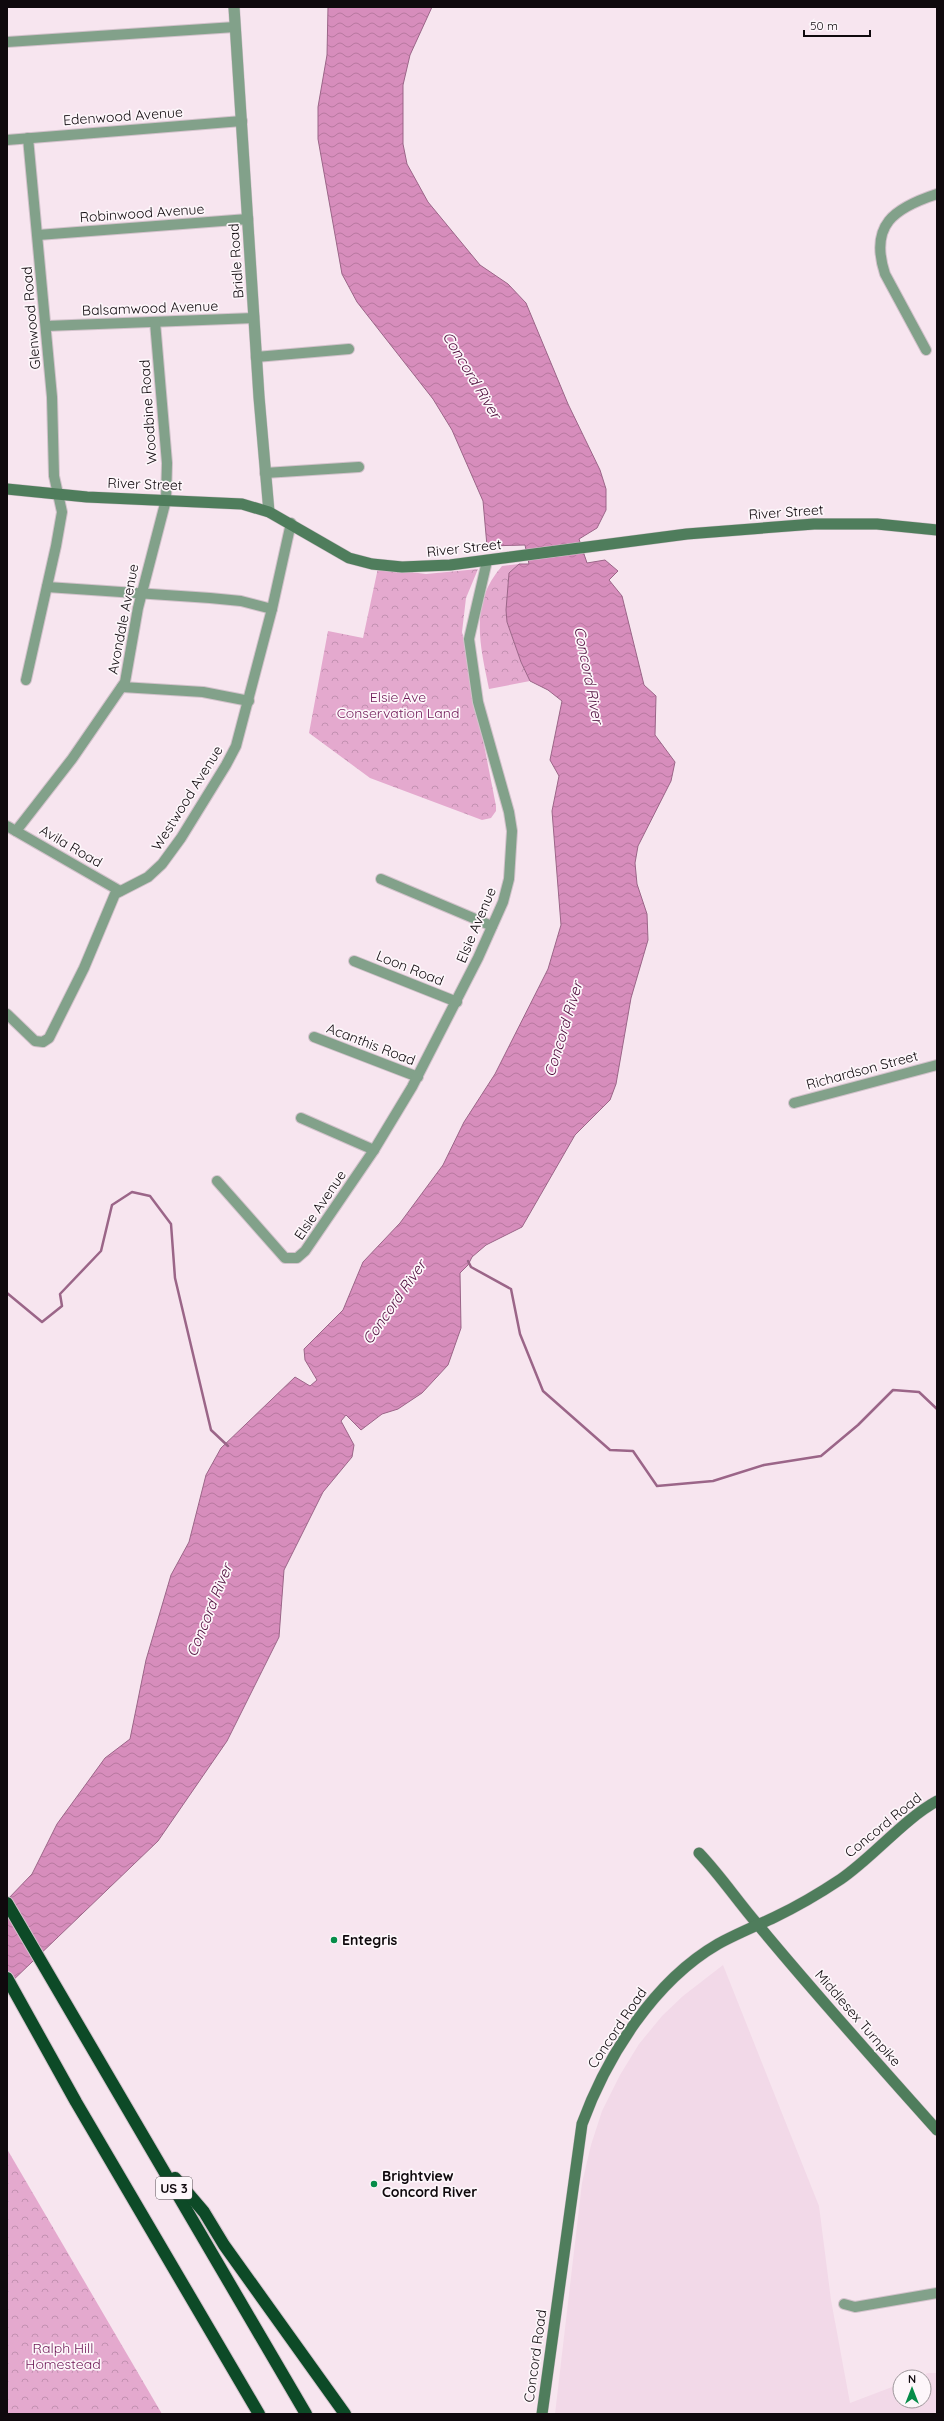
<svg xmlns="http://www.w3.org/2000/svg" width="944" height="2421" font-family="Quicksand,sans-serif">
<defs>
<pattern id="park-crowns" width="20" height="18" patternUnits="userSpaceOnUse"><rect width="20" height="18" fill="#e4a9ce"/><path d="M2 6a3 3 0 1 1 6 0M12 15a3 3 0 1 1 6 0" fill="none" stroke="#c290b0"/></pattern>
<pattern id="water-waves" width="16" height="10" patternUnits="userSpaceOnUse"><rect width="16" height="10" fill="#d78dbc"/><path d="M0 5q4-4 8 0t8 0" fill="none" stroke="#b778a0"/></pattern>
</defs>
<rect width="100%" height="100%" fill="#f7e5ef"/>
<polygon fill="#f2d9e8" points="723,1965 819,2206 831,2300 850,2403 900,2384 900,2401 924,2401 924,2377 918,2377 928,2373 937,2373 937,2414 555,2414 582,2183 591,2145 602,2111 620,2075 639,2044 662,2016 683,1996"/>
<g fill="url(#park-crowns)">
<path d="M519,564L509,573L507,622L521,662L530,681L489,689C480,645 469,603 502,566Z"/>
<polygon points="378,568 426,574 478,569 466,598 462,632 496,806 496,811 491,818 482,820 370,778 309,733 328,631 363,638"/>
<polygon points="7,2149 162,2414 7,2414"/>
</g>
<polygon fill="url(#water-waves)" stroke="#9b6588" points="328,7 432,7 410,55 403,85 403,144 407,164 428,202 480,265 508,284 526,303 568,404 600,470 606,489 606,510 597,528 579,539 587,563 605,560 618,571 609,580 622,596 644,685 656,696 655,735 675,762 671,781 638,846 635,863 637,884 647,914 648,940 631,998 616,1084 610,1100 575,1135 522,1227 486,1245 472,1257 468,1265 460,1273 461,1328 448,1365 422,1393 398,1409 382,1414 361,1430 346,1415 341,1421 354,1445 352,1457 323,1492 284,1570 279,1637 227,1741 158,1841 7,1986 7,1900 32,1874 57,1824 105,1758 130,1739 146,1660 171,1575 189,1542 206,1475 221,1448 295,1377 310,1386 317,1380 305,1360 304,1349 343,1310 363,1262 400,1223 443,1165 464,1122 495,1074 548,969 561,925 552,811 559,776 550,760 562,701 548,690 530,681 521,662 507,622 506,610 509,573 519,564 529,564 525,545 487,546 483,501 452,430 433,399 357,302 342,274 318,139 318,107 327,55"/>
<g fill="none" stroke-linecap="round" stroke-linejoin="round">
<g stroke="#9b6588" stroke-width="2.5">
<polyline points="468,1261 471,1267 511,1289 520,1334 543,1391 610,1450 633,1451 657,1486 713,1481 764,1465 821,1456 858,1425 893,1390 919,1392 937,1409"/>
<polyline points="7,1293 42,1322 62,1306 60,1294 101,1251 112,1205 132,1192 150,1196 171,1224 175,1278 211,1430 228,1446"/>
</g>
<defs>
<g id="minor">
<polyline points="7,42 235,27"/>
<polyline points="7,140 242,121"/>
<polyline points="38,235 248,219"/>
<polyline points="46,326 254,318"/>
<path d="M926,350L885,274C869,225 894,208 937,194"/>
<polyline points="256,357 349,349"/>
<polyline points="265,473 359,467"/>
<polyline points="47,587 210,598 241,601 272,609"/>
<polyline points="26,680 56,546 62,512 54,476 52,397 28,138"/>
<polyline points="122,687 203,692 249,701"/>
<polyline points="7,826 120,891"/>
<polyline points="16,831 72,759 125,682 138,608 166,500 167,463 155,322"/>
<polyline points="381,879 492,926"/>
<polyline points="354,961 457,1002"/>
<polyline points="7,1014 35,1041 43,1042 49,1038 84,968 115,894 148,877 162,864 181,838 226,765 236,746 272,609 291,523"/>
<polyline points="314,1037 418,1077"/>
<polyline points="794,1103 937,1065"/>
<polyline points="301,1118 374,1150"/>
<polyline points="217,1181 285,1258 297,1258 305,1251 374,1150 412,1087 478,958 503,902 509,879 512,831 509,812 478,702 469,639 487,561"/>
<polyline points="844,2304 855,2307 937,2293"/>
</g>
<polyline id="tertiary" points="234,7 259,397 269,512"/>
<g id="secondary">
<polyline points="7,489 87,497 242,504 269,512 349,558 372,564 402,567 450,565 687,534 814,524 877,524 937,530"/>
<path d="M699,1853C721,1876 738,1902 759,1926C816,1995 877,2063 937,2130"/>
<path d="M542,2414L582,2124C607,2056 654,1981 718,1944C736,1934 756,1926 775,1917C798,1906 820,1893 841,1879C873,1857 904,1819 937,1801"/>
</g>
<g id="motorway">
<polyline points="7,1903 306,2414"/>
<polyline points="7,1978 76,2102 259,2414"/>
<polyline points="175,2178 204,2212 224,2245 345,2414"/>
</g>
</defs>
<use href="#minor" stroke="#d2c2cb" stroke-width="12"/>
<use href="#tertiary" stroke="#d2c2cb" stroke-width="12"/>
<use href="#secondary" stroke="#d2c2cb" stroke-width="12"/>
<use href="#motorway" stroke="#d2c2cb" stroke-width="14"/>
<use href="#minor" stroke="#82a18a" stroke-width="10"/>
<use href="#tertiary" stroke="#82a18a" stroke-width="11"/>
<use href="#secondary" stroke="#4f7d5c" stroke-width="11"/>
<use href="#motorway" stroke="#0d4a27" stroke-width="12"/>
</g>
<g fill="#068c49" stroke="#fdf6fa" stroke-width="1.5">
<circle cx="334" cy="1940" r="4"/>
<circle cx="374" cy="2184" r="4"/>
</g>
<g text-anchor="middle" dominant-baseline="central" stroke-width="3.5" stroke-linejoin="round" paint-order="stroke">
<rect fill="#fdf6fa" stroke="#565054" stroke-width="1" x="156" y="2177" width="36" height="22" rx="3"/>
<g font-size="13" font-weight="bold" fill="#0f090d">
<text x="174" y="2188">US 3</text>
</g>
<g font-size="14" fill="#0f090d" stroke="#fdf6fa">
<text transform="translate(123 116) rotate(-4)">Edenwood Avenue</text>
<text transform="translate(142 213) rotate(-4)">Robinwood Avenue</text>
<text transform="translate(236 261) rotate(-94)">Bridle Road</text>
<text transform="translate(150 308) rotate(-2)">Balsamwood Avenue</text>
<text transform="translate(31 318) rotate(-95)">Glenwood Road</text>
<text transform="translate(148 412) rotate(-94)">Woodbine Road</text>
<text transform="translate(145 484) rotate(2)">River Street</text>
<text transform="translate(786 512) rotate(-4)">River Street</text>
<text transform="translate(464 548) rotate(-6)">River Street</text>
<text transform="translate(123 619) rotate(-79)">Avondale Avenue</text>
<text transform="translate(187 798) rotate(-58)">Westwood Avenue</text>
<text transform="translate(71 846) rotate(30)">Avila Road</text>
<text transform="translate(476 925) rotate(-67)">Elsie Avenue</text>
<text transform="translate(410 968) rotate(22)">Loon Road</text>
<text transform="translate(371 1044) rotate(21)">Acanthis Road</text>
<text transform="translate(862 1070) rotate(-15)">Richardson Street</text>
<text transform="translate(320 1205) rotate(-56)">Elsie Avenue</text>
<text transform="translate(883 1825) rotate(-39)">Concord Road</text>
<text transform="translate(858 2018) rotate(49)">Middlesex Turnpike</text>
<text transform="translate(617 2028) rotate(-56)">Concord Road</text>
<text transform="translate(535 2356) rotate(-82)">Concord Road</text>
</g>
<g font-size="14" fill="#6e1856" stroke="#fdf6fa">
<text x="398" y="697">Elsie Ave<tspan x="398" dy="16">Conservation Land</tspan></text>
<text x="63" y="2348">Ralph Hill<tspan x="63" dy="16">Homestead</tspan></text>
</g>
<g font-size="14" font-weight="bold" fill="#0f090d" stroke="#fdf6fa" text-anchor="start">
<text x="342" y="1940">Entegris</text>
<text x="382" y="2176">Brightview<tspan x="382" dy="16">Concord River</tspan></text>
</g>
<g font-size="15" font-style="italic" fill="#4e0d3c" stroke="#fdf6fa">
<text transform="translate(472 375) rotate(59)">Concord River</text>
<text transform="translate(589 675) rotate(79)">Concord River</text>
<text transform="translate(563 1029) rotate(-73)">Concord River</text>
<text transform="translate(394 1302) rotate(-55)">Concord River</text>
<text transform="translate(209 1610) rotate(-68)">Concord River</text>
</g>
</g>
<rect width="944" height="2421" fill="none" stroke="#0f090d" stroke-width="16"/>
<g transform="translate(912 2389)"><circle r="19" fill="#fdf6fa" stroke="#9e979b"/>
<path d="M0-3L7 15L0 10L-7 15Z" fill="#068c49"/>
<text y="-6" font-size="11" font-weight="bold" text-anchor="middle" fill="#0f090d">N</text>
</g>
<path d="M804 30v6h66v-6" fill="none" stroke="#0f090d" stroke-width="2"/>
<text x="810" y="30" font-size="12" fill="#0f090d" stroke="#fdf6fa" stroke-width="3" paint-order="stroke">50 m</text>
</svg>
